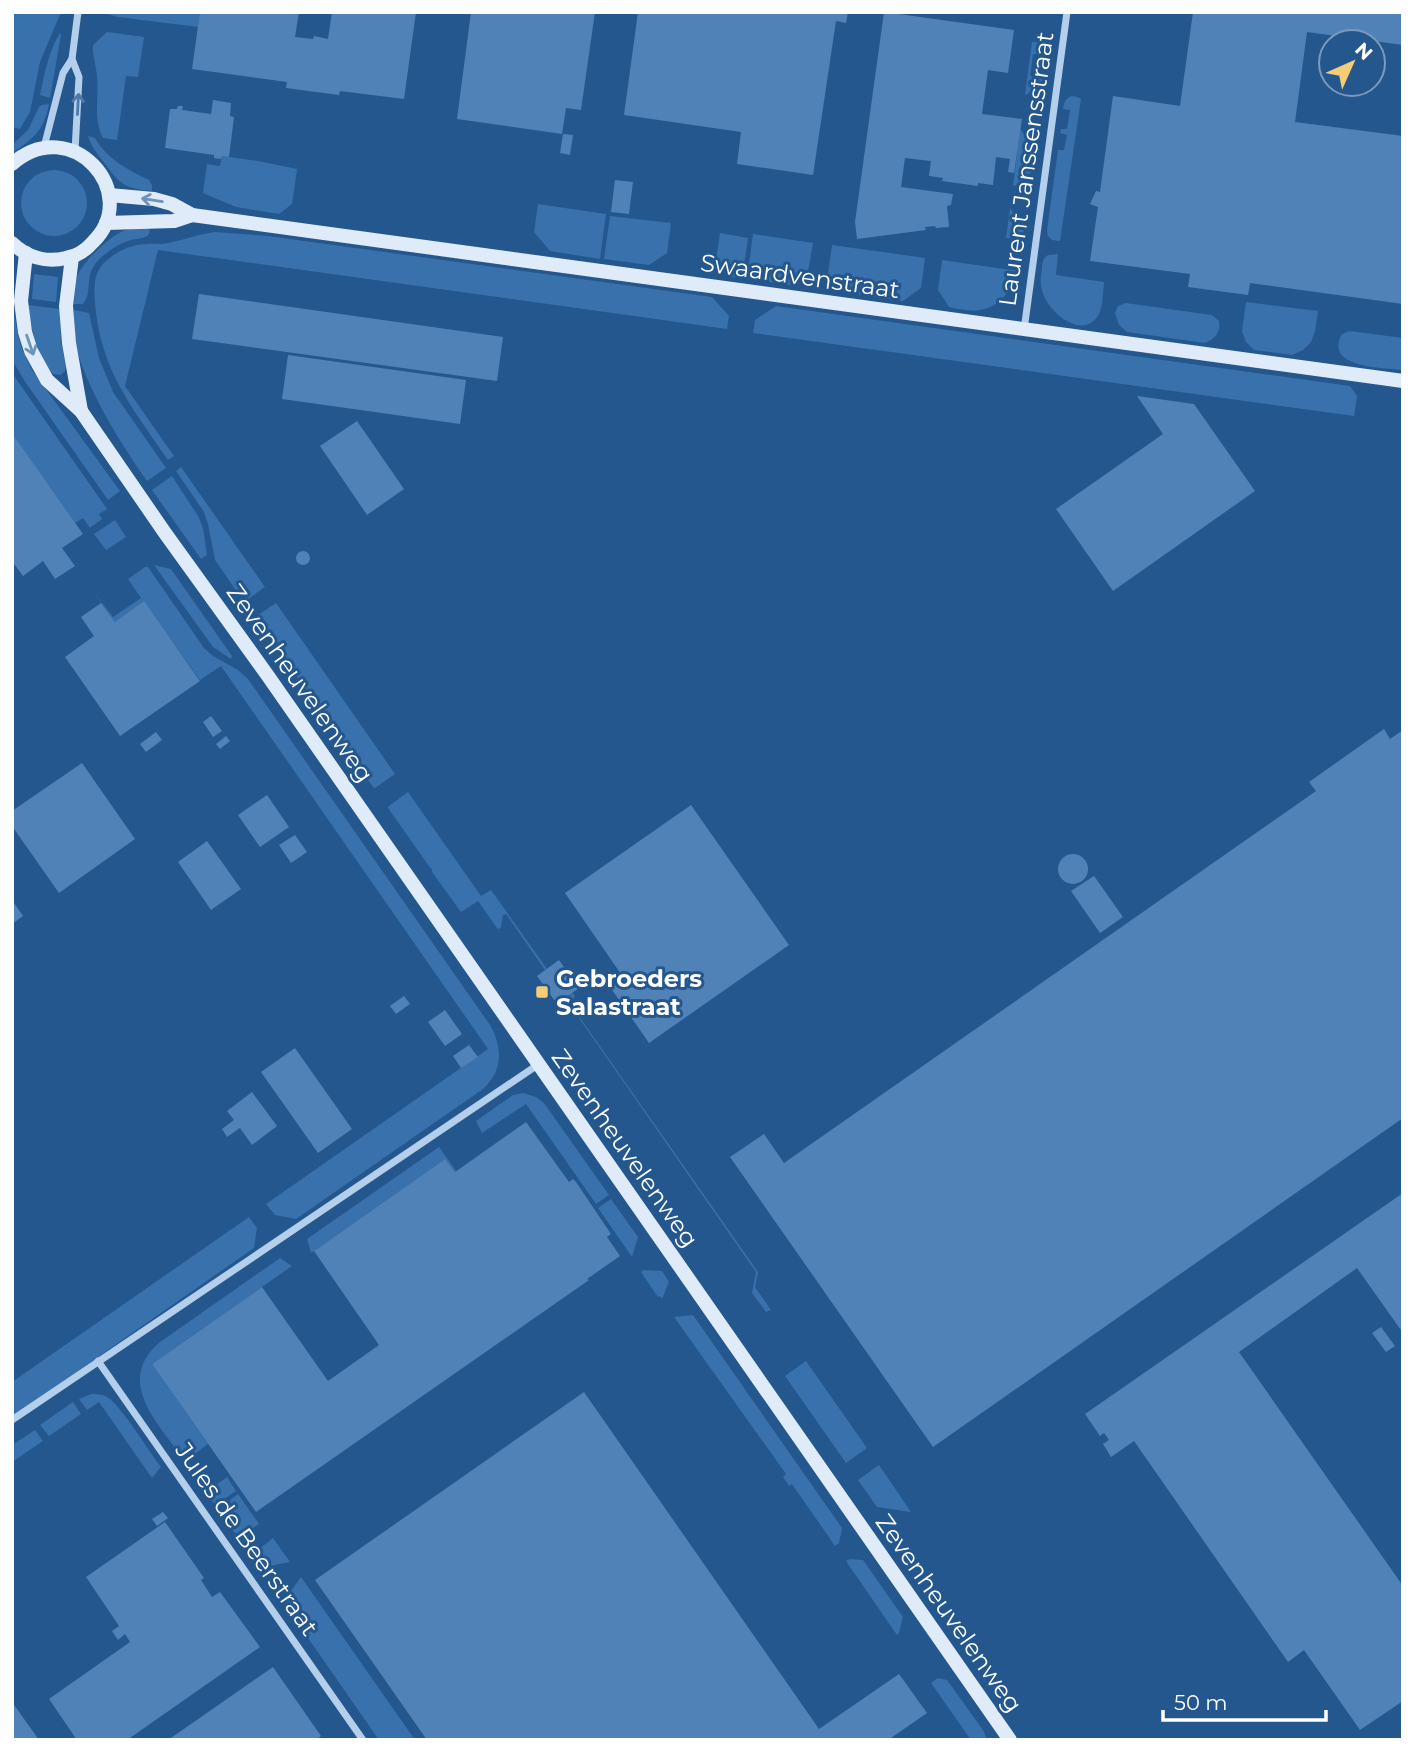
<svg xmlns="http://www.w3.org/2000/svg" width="1415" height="1752" font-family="Montserrat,sans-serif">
<rect width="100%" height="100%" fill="#24578e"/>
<g fill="#3871ab">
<polygon points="12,12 61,12 40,62 30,112 20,129 12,127 14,105 12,105"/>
<polygon points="105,12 200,12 198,27 118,17 107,14"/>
<path d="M107,32L144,37L138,77L126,76L117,140L103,138C93,119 99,98 97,78C97,67 92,56 93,45Z"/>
<path d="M60,33L61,35L50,98L40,95C44,75 49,50 60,33Z"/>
<polygon points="1032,42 1043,43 1048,51 1048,56 1033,54 1030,76 1044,79 1043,86 1025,95"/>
<path d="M1071,96L1078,97L1081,99L1060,241L1052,240L1048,236L1047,230L1058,150H1064L1067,135L1060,133L1061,129H1067L1070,110L1063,109C1064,103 1065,99 1071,96Z"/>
<path d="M49,104C44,131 33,139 12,153V145L28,130L39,107L42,105Z"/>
<polygon points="1020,129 1035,147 1031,172 1016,185 1013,186"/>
<path d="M88,136L95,138C107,159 128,170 149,180L152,185V191C127,189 120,185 106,165C98,155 92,148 88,136Z"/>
<polygon points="222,156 258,161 297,169 292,204 279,214 236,207 203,193 207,164 220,166"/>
<circle cx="54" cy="203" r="33"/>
<polygon points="538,204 606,214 600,259 550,251 534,232"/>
<polygon points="1010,208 1024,226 1023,235 1018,239 1006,238"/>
<polygon points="610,216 671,223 667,253 649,265 604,259"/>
<path d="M150,228C149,233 150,235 145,237C140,239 133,239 128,241C119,244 111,249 104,255C80,274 95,290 83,304H74C75,296 75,286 77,277C81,263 109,237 123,231C132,228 141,229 150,228Z"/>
<path d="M215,232L268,236L712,297L729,316L727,329L158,250L125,386L174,456L168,460C132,408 100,369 95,303C94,289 93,274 104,263C115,252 131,244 147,244C154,243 161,245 168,243C184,240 198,234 215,232Z"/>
<polygon points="720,233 748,238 742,278 731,277 716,260"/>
<polygon points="753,234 813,243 808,272 790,285 747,279"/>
<polygon points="832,245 925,258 921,288 903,301 842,292 828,274"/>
<path d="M1058,254L1056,275L1104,282C1103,292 1103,306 1099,314C1084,341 1051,314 1044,296C1040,287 1040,278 1042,269C1042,262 1043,259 1048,255Z"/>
<path d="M942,260L1018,271C1013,289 1000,307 980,310C971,312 961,309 952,308L949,307L938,290Z"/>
<polygon points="34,274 58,277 56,302 32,299"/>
<polygon points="1246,302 1318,311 1315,331 1311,342 1303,350 1292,355 1254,350 1246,342 1242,331"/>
<polygon points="12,303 18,334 23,351 32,370 120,491 108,500 26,383 12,360"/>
<path d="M1126,303L1212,315L1219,321C1221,332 1215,339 1205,343L1127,332L1119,325L1115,313L1118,306Z"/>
<path d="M28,305L60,309L61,342L66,365L65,371L61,375L53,374C36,353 31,330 28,305Z"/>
<polygon points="776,306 1350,386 1357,396 1354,416 753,333 755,320"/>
<path d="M74,310L89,313L99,358L113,392L166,468L147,481C123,447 89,393 78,353C74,339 74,325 74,310Z"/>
<path d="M1350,331L1403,338V370C1384,368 1323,368 1342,334Z"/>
<polygon points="12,373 107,509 99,514 102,519 90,528 83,518 75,523 12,433"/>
<polygon points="181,467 265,587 244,602 215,560 208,524 204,512 176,471"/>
<polygon points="172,476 198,516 203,528 207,555 201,559 152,490"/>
<polygon points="115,520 126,537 106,550 94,534"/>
<polygon points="154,565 171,569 232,656 231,659 213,647"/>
<path d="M145,567H148L204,648L213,656L238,670L248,679L490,1025C503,1048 503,1071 483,1089L296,1219L275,1215L266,1204L488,1049L221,666L200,680L144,602L115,622L93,591L113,617L141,598L128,579Z"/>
<polygon points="276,603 395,774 375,788 373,787 322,714 323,713 320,711 255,617"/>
<polygon points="408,792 481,896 491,890 547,969 545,970 506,914 503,915 501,927 499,929 497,928 478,901 461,912 432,872 432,869 431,869 388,808 389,806"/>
<polygon points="573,993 575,997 569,1002 758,1272 755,1287 771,1310 766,1312 752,1293 756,1272 565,998"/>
<polygon points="523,1093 536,1097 544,1103 609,1195 596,1204 526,1104 482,1133 476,1121 513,1095"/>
<polygon points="439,1147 456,1171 455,1172 445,1159 311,1253 307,1239"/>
<polygon points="611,1199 638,1237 632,1257 598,1208"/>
<polygon points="249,1217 257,1228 254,1248 12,1417 12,1382"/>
<path d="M280,1258L292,1266L152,1364L208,1444L192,1456H181C156,1421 115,1380 160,1342Z"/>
<polygon points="644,1270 662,1271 669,1282 662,1299 660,1296 658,1297 641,1272"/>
<polygon points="693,1315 842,1528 839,1543 835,1546 792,1484 789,1486 783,1477 786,1474 674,1317"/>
<polygon points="806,1361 867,1448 846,1463 785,1376"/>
<path d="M91,1394C97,1394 102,1394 107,1397C120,1404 150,1453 161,1467L152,1478L99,1402L87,1410L79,1399Z"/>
<polygon points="73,1402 81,1414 49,1436 40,1425"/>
<polygon points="35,1430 43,1441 12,1462 12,1445"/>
<polygon points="879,1465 911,1512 877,1507 858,1480"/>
<polygon points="227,1477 236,1491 224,1499 226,1502 217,1508 210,1498 213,1487"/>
<polygon points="238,1494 259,1524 245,1533 235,1533 220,1512 231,1504 230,1500"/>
<polygon points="273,1538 290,1562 260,1568 255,1562 257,1551"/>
<polygon points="850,1559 863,1560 903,1617 899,1633 897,1635 846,1561"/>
<polygon points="301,1577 415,1740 379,1740 283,1602"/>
<polygon points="938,1678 947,1680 983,1730 987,1740 971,1740 931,1683"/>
</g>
<g fill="#5082b7">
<polygon points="200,12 299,12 295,37 313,39 314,36 328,39 332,12 416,12 404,99 340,91 339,95 286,88 287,82 192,69"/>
<polygon points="471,12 595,12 581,110 566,108 562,134 457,119"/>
<polygon points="638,12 848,12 846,23 836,21 813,175 737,164 741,132 624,115"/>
<polygon points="884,12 1014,30 1008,73 988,70 982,114 1022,119 1014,173 1008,172 1010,159 996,157 993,185 978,183 978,186 942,181 943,178 929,176 931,161 905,158 901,187 953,194 951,205 947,206 949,227 936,228 935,226 925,227 926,230 857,239 855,222"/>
<polygon points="1193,12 1403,12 1403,45 1307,32 1295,122 1403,136 1403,304 1250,283 1248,295 1188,287 1190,274 1090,261 1098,207 1090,204 1096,191 1100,192 1113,96 1180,106"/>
<polygon points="213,100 231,103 230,116 234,117 229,157 222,156 221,159 214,158 214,155 165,148 170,109 177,109 178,106 183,106 182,110 211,114"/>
<polygon points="563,134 573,135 570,155 560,153"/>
<polygon points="615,180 633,182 629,214 611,212"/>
<polygon points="199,294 503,337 497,381 192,339"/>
<polygon points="288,355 466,380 460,424 282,399"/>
<polygon points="1137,396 1194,404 1255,491 1113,591 1056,509 1163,434"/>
<polygon points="357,421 404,489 367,515 320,446"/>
<polygon points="12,433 83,534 62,548 75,566 55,579 43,561 23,576 12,561"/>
<circle cx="303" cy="558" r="7"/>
<polygon points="144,601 200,681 120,736 65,657 94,636 81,617 101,603 115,622"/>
<polygon points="211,716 222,731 213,737 203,722"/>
<polygon points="1384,729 1390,739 1403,730 1403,1118 933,1447 730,1157 764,1134 784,1163 1316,791 1309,782"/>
<polygon points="156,732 162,740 146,752 140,744"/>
<polygon points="226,736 230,741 220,749 216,744"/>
<polygon points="82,763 135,839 59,893 12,826 12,811"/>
<polygon points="267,795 289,827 260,847 238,815"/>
<polygon points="691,805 789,945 649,1043 610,987 623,977 565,893"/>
<polygon points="295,835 307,852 291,863 279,845"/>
<polygon points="207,841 241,889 211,910 178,862"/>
<circle cx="1073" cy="869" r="15"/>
<polygon points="1094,876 1123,917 1100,933 1071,891"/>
<polygon points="12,900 23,916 12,924"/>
<polygon points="559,960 579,988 557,1004 537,976"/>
<polygon points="404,996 410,1004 396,1014 390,1006"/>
<polygon points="445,1010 462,1034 445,1046 428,1022"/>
<polygon points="469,1045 478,1057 461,1068 453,1056"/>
<polygon points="295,1048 352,1129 318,1153 261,1072"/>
<polygon points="252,1092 277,1126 252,1145 240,1128 227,1137 222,1129 234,1120 227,1111"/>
<polygon points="526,1122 569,1182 573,1179 576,1182 611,1234 607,1237 620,1256 587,1279 589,1280 256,1512 152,1364 262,1287 328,1381 379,1345 314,1251 445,1159 455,1172"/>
<polygon points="1403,1193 1403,1333 1357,1268 1239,1352 1403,1586 1403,1701 1360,1730 1304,1650 1288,1662 1134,1441 1111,1457 1103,1444 1109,1440 1104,1433 1100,1436 1085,1414"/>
<polygon points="1381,1327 1395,1346 1386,1352 1372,1333"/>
<polygon points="584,1392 819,1729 899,1674 927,1713 888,1740 427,1740 315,1580"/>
<polygon points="163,1512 168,1518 157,1526 152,1519"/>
<polygon points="165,1522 204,1578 201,1580 212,1597 220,1592 260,1647 127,1740 77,1740 49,1699 130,1642 125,1634 118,1640 112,1631 119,1626 86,1577"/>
<polygon points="273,1667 321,1736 316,1740 168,1740"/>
<polygon points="12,1702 39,1740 12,1740"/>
</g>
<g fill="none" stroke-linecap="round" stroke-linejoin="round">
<g stroke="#b3cfeb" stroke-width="7">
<polyline points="72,59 79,77 75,151"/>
<polyline points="44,147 63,73 72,59 78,12"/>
<polyline points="1024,330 1067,12"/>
<polyline points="98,1361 363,1740"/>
<polyline points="12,1420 539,1064"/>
</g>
<g stroke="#dfebf9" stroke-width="14">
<path d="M12,164C71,112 143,193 93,242C86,250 77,256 66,258C46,263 27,257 12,243"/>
<polyline points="109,195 154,199 172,204 192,215 1403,381"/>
<polyline points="106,223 174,221 192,215"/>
<polyline points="26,253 21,301 25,332 31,351 47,380 81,411 165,533 268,676 1010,1740"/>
<polyline points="72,257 66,306 69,343 81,411"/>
</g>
</g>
<defs><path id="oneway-shaft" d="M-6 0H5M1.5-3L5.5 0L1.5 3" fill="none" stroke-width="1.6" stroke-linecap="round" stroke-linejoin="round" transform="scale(1.75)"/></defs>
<use stroke="#4f7baa" href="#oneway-shaft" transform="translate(78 104) rotate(-87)"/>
<g stroke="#6f92b9">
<use href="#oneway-shaft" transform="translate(152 200) rotate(-171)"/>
<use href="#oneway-shaft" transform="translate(30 345) rotate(71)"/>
</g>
<rect fill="#f6cc77" stroke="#24578e" stroke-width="2.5" x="535" y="985" width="14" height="14" rx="3.5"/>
<g text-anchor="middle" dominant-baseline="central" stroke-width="6" stroke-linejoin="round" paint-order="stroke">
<g font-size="24" fill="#fff" stroke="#24578e">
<text transform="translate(1026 169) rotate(-82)">Laurent Janssensstraat</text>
<text transform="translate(800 276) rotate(8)">Swaardvenstraat</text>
<text transform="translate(300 683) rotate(55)">Zevenheuvelenweg</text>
<text transform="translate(625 1148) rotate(55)">Zevenheuvelenweg</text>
<text transform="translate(247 1539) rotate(55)">Jules de Beerstraat</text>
<text transform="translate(949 1613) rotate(55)">Zevenheuvelenweg</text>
</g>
<g font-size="24" font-weight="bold" fill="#fff" stroke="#24578e" text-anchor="start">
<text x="556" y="978">Gebroeders<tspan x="556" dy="28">Salastraat</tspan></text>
</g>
</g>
<rect width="1415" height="1752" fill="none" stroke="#ffffff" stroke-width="28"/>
<g transform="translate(1352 63) rotate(45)"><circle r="33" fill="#24578e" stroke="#7c9abb" stroke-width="2"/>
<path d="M0-5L12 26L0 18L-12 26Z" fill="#f6cc77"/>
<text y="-10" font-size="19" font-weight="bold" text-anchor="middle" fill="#ffffff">N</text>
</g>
<path d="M1163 1710v10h163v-10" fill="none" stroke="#ffffff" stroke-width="3.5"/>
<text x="1174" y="1710" font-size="21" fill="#ffffff" stroke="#24578e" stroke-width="5" paint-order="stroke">50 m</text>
</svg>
